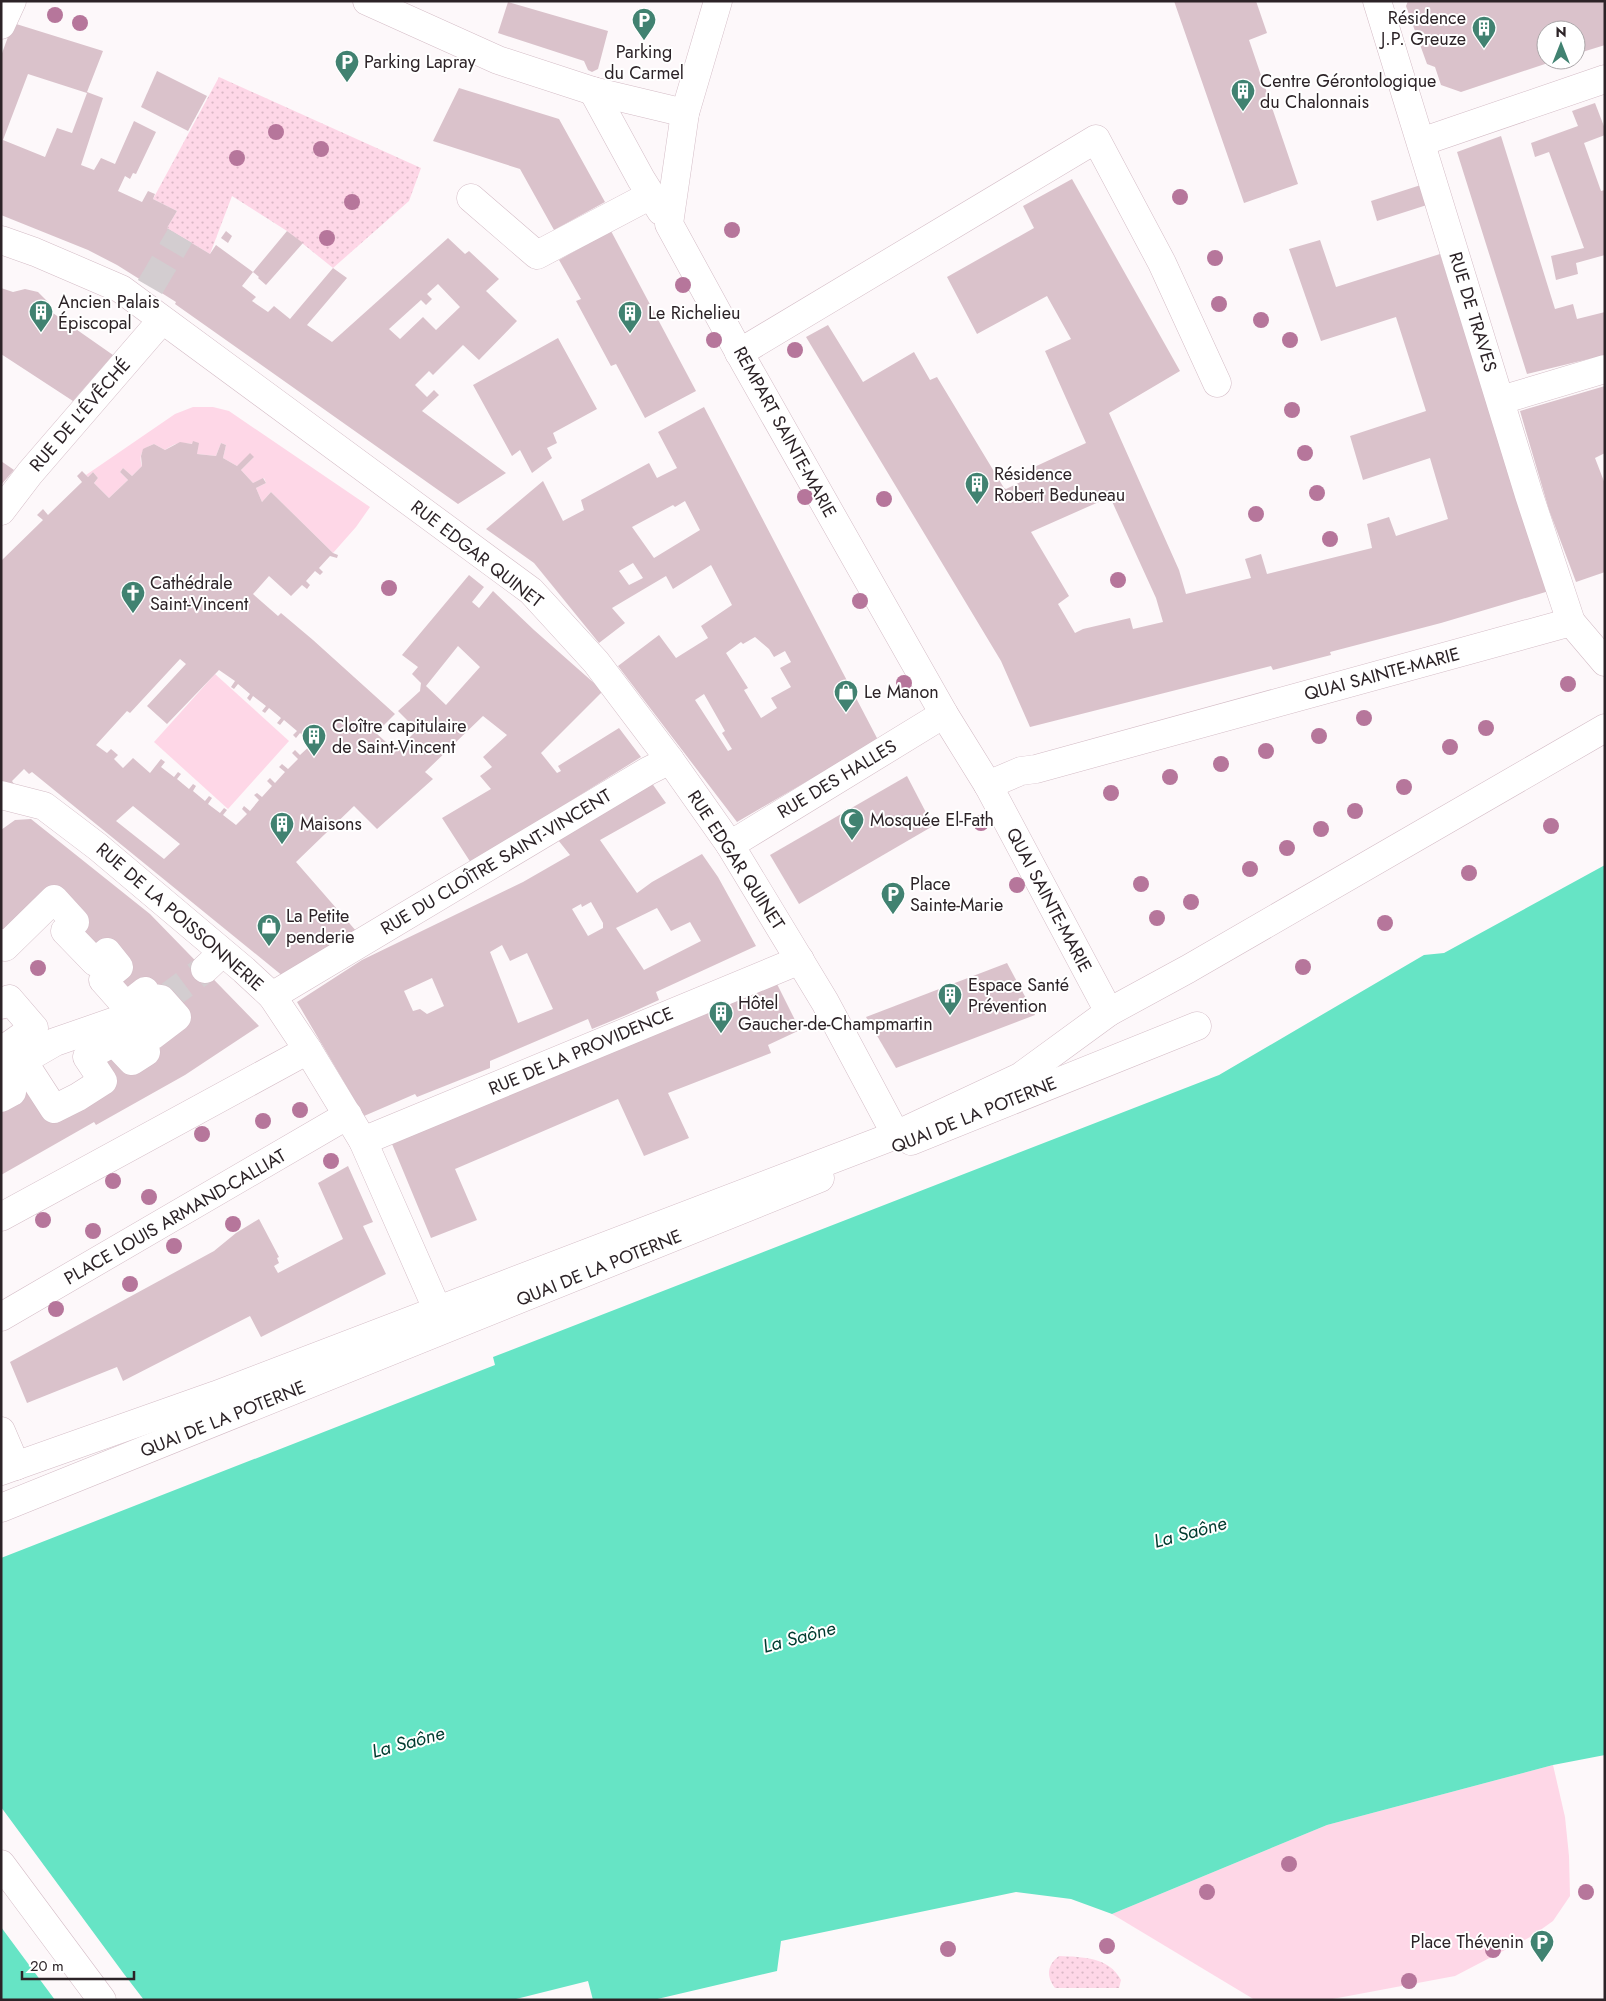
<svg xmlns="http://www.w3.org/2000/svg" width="1606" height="2001" font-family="Jost,sans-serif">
<defs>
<pattern id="park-dots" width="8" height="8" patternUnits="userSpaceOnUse" patternTransform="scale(1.25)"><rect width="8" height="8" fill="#fed7e7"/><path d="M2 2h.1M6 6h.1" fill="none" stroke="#dab8c6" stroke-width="1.8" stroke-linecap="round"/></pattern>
</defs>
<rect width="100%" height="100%" fill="#fdf8fa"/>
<g fill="#fed7e7">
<path d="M193,407H213L229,411L370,507L356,527L333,553L271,492L262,502L256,488L266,483L264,478L253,483L241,470L254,457L237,466L223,458L226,445L221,443L216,456L197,454L198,443C182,446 183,438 165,450L154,444C143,448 138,454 142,466L132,476L123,468L120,472L128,480L109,498L94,483L98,478L93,472L88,477L86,475L175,414Z"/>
<polygon points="215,674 289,741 228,809 154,742"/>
<polygon points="1553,1765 1565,1817 1569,1856 1570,1896 1553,1921 1532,1936 1455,1976 1327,2000 1255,2000 1112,1914 1327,1825"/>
</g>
<g fill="url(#park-dots)">
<polygon points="219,77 421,168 409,201 333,268 287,231 232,196 210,254 167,228 177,211 153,199"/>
<path d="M1059,1956C1083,1957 1109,1957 1121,1980L1119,1988H1055C1046,1976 1047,1965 1059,1956Z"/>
</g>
<polygon fill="#66e4c5" points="1605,865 1605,1755 1553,1765 1327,1825 1112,1914 1071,1899 1016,1892 781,1941 777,1971 653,2000 593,2000 588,1981 512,2000 1,2000 1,1558 495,1365 493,1357 1219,1075 1424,955 1444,953"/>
<polygon fill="#fdf8fa" points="1,1807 124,1974 144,2000 55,2000 1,1927"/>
<g fill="#dac2cb" fill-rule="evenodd">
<polygon points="1174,1 1256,1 1267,33 1249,40 1298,184 1244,203"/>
<polygon points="1408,1 1603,1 1605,6 1605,45 1576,54 1576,30 1546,30 1546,60 1557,60 1461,92 1441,85 1435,67 1427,64 1406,6"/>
<polygon points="508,2 608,31 598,69 592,72 588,70 584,61 498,33"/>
<path d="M13,23L103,51L87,92L103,98L81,165L94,170L101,158L115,164L134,121L156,132L136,174L133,173L130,179L125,176L118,191L142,202L148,191L155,194L153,199L177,211L167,228L210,254L216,245L253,272L242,286L256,297L252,301L268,312L274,306L290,319L333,268L347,278L307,325L332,342L448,238L465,254L469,251L499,279L486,291L517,321L479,360L463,345L433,375L429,371L415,385L427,397L434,390L439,395L422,411L506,473L458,504L175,304L176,302L117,265L88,250L1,215V56ZM28,74L87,93L72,133L57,128L45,157L3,140ZM438,284L460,307L436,330L423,317L400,339L389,329L421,300L426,305L432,299L427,294Z"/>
<polygon points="157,71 207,96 188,131 141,107"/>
<polygon points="459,88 559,119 605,202 554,230 520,169 433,141"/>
<polygon points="1595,103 1605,129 1605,135 1584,143 1601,191 1605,190 1605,255 1576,263 1578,274 1556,280 1551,256 1584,248 1549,152 1535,157 1531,143 1578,126 1572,111"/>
<polygon points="1501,136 1555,309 1573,304 1577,319 1605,312 1605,355 1527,374 1457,152"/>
<path d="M1072,179L1180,371L1109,413L1179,570L1186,594L1251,578L1245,559L1261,554L1267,574L1372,548L1367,524L1389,517L1396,536L1448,519L1430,458L1363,480L1350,436L1426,411L1396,317L1321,341L1289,249L1320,240L1336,287L1440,254L1506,465L1549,591L1441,623L1330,652L1331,655L1273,670L1271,666L1030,727L1001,661L806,337L828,325L863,382L914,352L930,380L937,377L1004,488L1006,489L1033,476L1030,469L1086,443L1045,351L1071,339L1047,296L977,334L947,277L1034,228L1023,206ZM1110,497L1156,598L1163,622L1133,629L1130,618L1083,629L1075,633L1058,604L1069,596L1031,532Z"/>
<polygon points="1424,184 1430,204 1377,221 1371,201"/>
<polygon points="226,231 232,236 228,243 221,238"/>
<polygon points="287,231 303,243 266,285 258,278 259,277 253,272"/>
<polygon points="611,231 696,391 645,418 616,364 611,366 576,301 581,299 559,260"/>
<polygon points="1,288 13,292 25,289 38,292 47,301 50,311 113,355 73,401 1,354"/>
<polygon points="558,338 597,409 553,433 557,443 547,448 552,458 532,473 520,450 512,456 473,385"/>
<polygon points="1605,386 1605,453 1595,458 1605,484 1605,572 1576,582 1549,510 1520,411"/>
<path d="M704,407L878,740L737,822L618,666L659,635L676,658L708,638L701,626L732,605L711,565L673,589L666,576L612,608L625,623L599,643L534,563L486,529L543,481L563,521L584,510L581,500L649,463L657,478L677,468L658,432ZM685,501L700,530L654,558L632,527L673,505L675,507ZM633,563L643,578L629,585L619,571ZM755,637L769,649L774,657L785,651L791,662L780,668L791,687L771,698L777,708L761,718L744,690L748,688L726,653L741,642L743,644ZM704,694L725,731L722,733L732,749L728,751L695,700Z"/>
<path d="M193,441L199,443L197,454L216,456L221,443L226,445L223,458L237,466L250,453L254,457L241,470L253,483L263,478L266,483L256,488L262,502L271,492L333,553L338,555L337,558L330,556L319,568L323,572L320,575L315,571L306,581L310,585L307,589L302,585L291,596L269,576L253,594L278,616L281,613L313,640L395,714L376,733L387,743L385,745L394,753L417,730L398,711L420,691L421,683L412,674L418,667L402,655L469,575L484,587L472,602L479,608L493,591L534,630L603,691L541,753L557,773L561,771L558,766L619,728L641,757L471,863L442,818L491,789L480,776L492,767L483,757L507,735L483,716L425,772L433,779L377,829L354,806L296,862L357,932L284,977L32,772L29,774L24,769L12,781L14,784L11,786L1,785V561L43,520L37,515L43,509L48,515L82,482L77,476L82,471L88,477L93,472L98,478L94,483L109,498L128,480L120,472L123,468L132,476L142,466L141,456L143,449L147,447L154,444L165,450L180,442L192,444ZM458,646L480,667L446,705L426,686ZM180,659L186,664L147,706L167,724L219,670L235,681L231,687L234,689L238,684L250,694L247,698L250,701L253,696L266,706L262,711L265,713L269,708L281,718L277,723L280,725L284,720L297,731L293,735L296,738L300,733L313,743L300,755L295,750L292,753L298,759L288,769L282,764L279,767L285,772L275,783L270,778L267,781L272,786L262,797L257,793L254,795L259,800L250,811L244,806L242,809L247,814L236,825L223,815L227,810L224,808L220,813L208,804L212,798L209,796L205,801L193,791L196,786L193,784L189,789L177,779L181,774L178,772L174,777L161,767L165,762L161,759L150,773L133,758L123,768L114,759L118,755L111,749L107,753L96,745L127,711L130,713ZM133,806L180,844L164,859L116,821Z"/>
<polygon points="1,461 14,470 1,485"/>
<polygon points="907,776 933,826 799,904 770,855"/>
<path d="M651,782L666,803L600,840L637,893L652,882L702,854L718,877L756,946L656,992L659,1000L626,1015L592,1029L588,1019L490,1061V1068L417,1097L415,1094L364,1116L297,1002L362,960L523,882L570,855L558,840ZM591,902L603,923V928L588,936L572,909L581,904L582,907ZM657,908L671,931L690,922L701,941L644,970L616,928ZM502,945L510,961L527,953L553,1009L518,1023L490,952ZM432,978L444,1006L427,1014L420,1009L413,1011L404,991Z"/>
<polygon points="31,819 150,914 259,1026 185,1075 96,1125 94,1122 1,1175 1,1098 30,1072 54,1109 103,1081 87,1057 126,1006 54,899 1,943 1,830 15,820"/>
<polygon points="1007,963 1035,1015 896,1068 866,1017"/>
<polygon points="776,982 800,1030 768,1045 771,1053 668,1093 689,1138 644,1156 618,1099 455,1169 477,1220 431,1238 392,1144"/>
<polygon points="348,1166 373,1222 363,1226 386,1274 261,1337 250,1316 123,1381 117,1367 27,1403 10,1362 214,1251 236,1233 259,1219 279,1257 277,1258 279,1263 274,1266 278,1273 343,1239 318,1183"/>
</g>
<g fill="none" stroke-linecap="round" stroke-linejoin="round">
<g stroke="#d3cdd0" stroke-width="28" stroke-dasharray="28 14" stroke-linecap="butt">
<polyline points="150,287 180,236"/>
<polyline points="162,1001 205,969"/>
</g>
<defs>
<g id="minor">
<polyline points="367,1 498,60 593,91 685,113"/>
<polyline points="718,1 685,113 669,224 745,363 944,714 988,785 1109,1012"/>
<polyline points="1377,1 1529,495 1571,622 1605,662"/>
<polyline points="1,25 12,1"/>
<polyline points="593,91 641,179 661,211"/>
<polyline points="1421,142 1605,79"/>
<polyline points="471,198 537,255 651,195"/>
<polyline points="1,240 35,252 121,289 531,591 596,662 670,760 730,845 825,1002 896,1135"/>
<polyline points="739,353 1096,139 1162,263 1217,383"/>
<polyline points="1501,400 1605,369"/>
<polyline points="1,511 30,473 162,320"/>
<polyline points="988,785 1021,771 1036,769 1571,622"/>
<polyline points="1,795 44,806 98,847 244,970 272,996 308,1050 363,1141 437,1309"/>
<polyline points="730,845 944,714"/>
<polyline points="1,943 5,947 54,899 75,922 65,931 95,962 107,952 119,967 103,980 126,1006 145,991 148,997 161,999 177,1017 152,1036 145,1026 139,1023 132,1028 133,1034 146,1052 132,1061 114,1042 87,1057 103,1081 78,1097 54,1109 30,1072 7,1085 12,1092 1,1098"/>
<polyline points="205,969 222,953"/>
<polyline points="272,996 648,771 670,760"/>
<polyline points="1,1005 9,999 34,1028 1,1051"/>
<polyline points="3,1072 55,1042 127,1017 148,1007"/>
<polyline points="363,1141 800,960"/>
<polyline points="911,1141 1197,1026"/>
<polyline points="1,1217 308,1050"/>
<polyline points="1,1317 348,1115"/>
<polyline points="1,1431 16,1466"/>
<polyline points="1,1508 820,1178"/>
</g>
<g id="major">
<polyline points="1,1471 216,1395 896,1135 1020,1077 1109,1012 1188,969 1605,728"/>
<polyline points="1,1864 102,2000"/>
</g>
</defs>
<use href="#minor" stroke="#d4bcc6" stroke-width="29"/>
<use href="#major" stroke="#d4bcc6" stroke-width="29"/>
<use href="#minor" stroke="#fff" stroke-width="28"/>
<use href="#major" stroke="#fff" stroke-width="28"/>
</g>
<g fill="#b6769b">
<circle cx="55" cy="15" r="8"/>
<circle cx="80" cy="23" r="8"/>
<circle cx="276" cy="132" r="8"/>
<circle cx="321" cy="149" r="8"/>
<circle cx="237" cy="158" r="8"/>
<circle cx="1180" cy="197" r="8"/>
<circle cx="352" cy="202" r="8"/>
<circle cx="732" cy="230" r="8"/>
<circle cx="327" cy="238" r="8"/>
<circle cx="1215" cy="258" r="8"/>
<circle cx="683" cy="285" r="8"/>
<circle cx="1219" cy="304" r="8"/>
<circle cx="1261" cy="320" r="8"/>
<circle cx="714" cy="340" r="8"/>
<circle cx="1290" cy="340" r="8"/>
<circle cx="795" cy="350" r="8"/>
<circle cx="1292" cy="410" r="8"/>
<circle cx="1305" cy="453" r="8"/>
<circle cx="1317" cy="493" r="8"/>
<circle cx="805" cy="497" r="8"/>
<circle cx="884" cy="499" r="8"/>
<circle cx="1256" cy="514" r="8"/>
<circle cx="1330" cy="539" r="8"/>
<circle cx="1118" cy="580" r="8"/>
<circle cx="389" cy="588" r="8"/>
<circle cx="860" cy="601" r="8"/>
<circle cx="904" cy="683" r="8"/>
<circle cx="1568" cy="684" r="8"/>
<circle cx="1364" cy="718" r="8"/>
<circle cx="1486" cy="728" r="8"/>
<circle cx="1319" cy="736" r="8"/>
<circle cx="1450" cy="747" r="8"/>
<circle cx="1266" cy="751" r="8"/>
<circle cx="1221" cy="764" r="8"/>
<circle cx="1170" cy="777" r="8"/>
<circle cx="1404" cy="787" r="8"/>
<circle cx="1111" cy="793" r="8"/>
<circle cx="1355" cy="811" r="8"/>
<circle cx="981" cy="823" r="8"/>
<circle cx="1551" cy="826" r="8"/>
<circle cx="1321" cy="829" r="8"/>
<circle cx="1287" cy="848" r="8"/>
<circle cx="1250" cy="869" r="8"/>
<circle cx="1469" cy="873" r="8"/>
<circle cx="1141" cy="884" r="8"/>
<circle cx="1017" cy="885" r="8"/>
<circle cx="1191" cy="902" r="8"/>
<circle cx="1157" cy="918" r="8"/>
<circle cx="1385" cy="923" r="8"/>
<circle cx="1303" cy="967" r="8"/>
<circle cx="38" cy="968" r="8"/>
<circle cx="300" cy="1110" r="8"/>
<circle cx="263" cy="1121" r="8"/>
<circle cx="202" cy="1134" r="8"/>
<circle cx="331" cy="1161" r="8"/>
<circle cx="113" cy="1181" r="8"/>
<circle cx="149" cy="1197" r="8"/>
<circle cx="43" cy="1220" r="8"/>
<circle cx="233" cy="1224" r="8"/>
<circle cx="93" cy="1231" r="8"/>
<circle cx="174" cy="1246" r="8"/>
<circle cx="130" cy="1284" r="8"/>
<circle cx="56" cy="1309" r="8"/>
<circle cx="1289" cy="1864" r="8"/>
<circle cx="1207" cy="1892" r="8"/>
<circle cx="1586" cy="1892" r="8"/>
<circle cx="1107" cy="1946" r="8"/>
<circle cx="948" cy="1949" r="8"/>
<circle cx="1493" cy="1950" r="8"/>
<circle cx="1409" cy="1981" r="8"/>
</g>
<defs>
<symbol id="parking-pin" viewBox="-11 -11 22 30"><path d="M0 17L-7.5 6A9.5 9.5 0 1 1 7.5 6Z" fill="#418271" stroke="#fff"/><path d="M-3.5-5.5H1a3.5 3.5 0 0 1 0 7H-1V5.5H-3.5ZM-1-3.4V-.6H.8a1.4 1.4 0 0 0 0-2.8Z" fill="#fff"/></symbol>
<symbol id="building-pin" viewBox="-11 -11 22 30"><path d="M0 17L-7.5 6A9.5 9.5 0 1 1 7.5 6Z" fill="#418271" stroke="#fff"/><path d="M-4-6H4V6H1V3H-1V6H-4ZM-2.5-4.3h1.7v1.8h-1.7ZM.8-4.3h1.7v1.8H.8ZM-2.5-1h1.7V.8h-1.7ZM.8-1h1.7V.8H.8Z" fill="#fff"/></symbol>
<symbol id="church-pin" viewBox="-11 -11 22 30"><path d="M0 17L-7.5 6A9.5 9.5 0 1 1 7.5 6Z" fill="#418271" stroke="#fff"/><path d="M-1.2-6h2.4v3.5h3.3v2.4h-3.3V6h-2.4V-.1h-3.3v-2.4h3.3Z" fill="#fff"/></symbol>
<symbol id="shop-pin" viewBox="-11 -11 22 30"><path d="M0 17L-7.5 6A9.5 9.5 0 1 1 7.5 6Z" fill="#418271" stroke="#fff"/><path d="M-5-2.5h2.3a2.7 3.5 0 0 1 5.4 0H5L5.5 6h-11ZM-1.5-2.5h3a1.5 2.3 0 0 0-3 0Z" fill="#fff"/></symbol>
<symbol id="mosque-pin" viewBox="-11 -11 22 30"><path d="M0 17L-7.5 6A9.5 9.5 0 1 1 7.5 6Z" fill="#418271" stroke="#fff"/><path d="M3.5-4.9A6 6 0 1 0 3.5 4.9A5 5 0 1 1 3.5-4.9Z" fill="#fff"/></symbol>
</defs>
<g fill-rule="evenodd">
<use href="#parking-pin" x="630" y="6" width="28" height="38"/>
<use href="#building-pin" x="1470" y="14" width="28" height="38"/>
<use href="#parking-pin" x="333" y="48" width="28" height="38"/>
<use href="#building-pin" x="1229" y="77" width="28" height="38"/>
<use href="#building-pin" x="27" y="298" width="28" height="38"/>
<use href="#building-pin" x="616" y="299" width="28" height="38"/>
<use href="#building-pin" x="963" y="470" width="28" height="38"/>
<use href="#church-pin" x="119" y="579" width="28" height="38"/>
<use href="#shop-pin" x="832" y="678" width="28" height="38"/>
<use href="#building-pin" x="300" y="722" width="28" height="38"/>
<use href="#mosque-pin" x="838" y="806" width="28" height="38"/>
<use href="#building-pin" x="268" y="810" width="28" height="38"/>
<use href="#parking-pin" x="879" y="880" width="28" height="38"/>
<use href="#shop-pin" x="255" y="912" width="28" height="38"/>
<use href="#building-pin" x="936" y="981" width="28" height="38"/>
<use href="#building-pin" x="707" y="999" width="28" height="38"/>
<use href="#parking-pin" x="1528" y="1928" width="28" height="38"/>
</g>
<g text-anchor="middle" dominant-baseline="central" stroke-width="4" stroke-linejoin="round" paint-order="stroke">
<g font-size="18" fill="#2c2327" stroke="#fff" text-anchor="start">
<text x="1466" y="18" text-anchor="end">Résidence<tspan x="1466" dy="21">J.P. Greuze</tspan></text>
<text x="644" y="52" text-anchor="middle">Parking<tspan x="644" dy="21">du Carmel</tspan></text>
<text x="364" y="62">Parking Lapray</text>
<text x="1260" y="81">Centre Gérontologique<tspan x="1260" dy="21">du Chalonnais</tspan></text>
<text x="58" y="302">Ancien Palais<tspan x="58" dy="21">Épiscopal</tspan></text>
<text x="648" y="313">Le Richelieu</text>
<text x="994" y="474">Résidence<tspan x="994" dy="21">Robert Beduneau</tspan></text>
<text x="150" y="583">Cathédrale<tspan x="150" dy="21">Saint-Vincent</tspan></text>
<text x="864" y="692">Le Manon</text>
<text x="332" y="726">Cloître capitulaire<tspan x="332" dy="21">de Saint-Vincent</tspan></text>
<text x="870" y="820">Mosquée El-Fath</text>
<text x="300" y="824">Maisons</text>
<text x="910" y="884">Place<tspan x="910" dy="21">Sainte-Marie</tspan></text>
<text x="286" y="916">La Petite<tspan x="286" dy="21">penderie</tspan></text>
<text x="968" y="985">Espace Santé<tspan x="968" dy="21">Prévention</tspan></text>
<text x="738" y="1003">Hôtel<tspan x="738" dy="21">Gaucher-de-Champmartin</tspan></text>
<text x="1524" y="1942" text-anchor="end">Place Thévenin</text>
</g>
<g font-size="18" fill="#2c2327" stroke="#fff">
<text transform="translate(1473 312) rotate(73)">RUE DE TRAVES</text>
<text transform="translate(80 415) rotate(-49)">RUE DE L'ÉVÊCHÉ</text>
<text transform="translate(785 432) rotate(61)">REMPART SAINTE-MARIE</text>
<text transform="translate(477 554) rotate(38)">RUE EDGAR QUINET</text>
<text transform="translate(1382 674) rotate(-15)">QUAI SAINTE-MARIE</text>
<text transform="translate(837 779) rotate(-31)">RUE DES HALLES</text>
<text transform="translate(736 860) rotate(57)">RUE EDGAR QUINET</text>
<text transform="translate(496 862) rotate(-31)">RUE DU CLOÎTRE SAINT-VINCENT</text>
<text transform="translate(1049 900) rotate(62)">QUAI SAINTE-MARIE</text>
<text transform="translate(180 917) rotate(41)">RUE DE LA POISSONNERIE</text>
<text transform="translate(581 1051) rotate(-23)">RUE DE LA PROVIDENCE</text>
<text transform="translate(974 1115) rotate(-22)">QUAI DE LA POTERNE</text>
<text transform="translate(175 1217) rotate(-30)">PLACE LOUIS ARMAND-CALLIAT</text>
<text transform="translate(599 1268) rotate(-22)">QUAI DE LA POTERNE</text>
<text transform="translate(223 1419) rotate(-22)">QUAI DE LA POTERNE</text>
</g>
<g font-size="19" font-style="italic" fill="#003b2f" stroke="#fff">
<text transform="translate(1190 1532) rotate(-15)">La Saône</text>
<text transform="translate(799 1637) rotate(-15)">La Saône</text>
<text transform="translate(408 1742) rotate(-15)">La Saône</text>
</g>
</g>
<rect width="1606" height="2001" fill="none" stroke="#2c2327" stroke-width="5"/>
<g transform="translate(1561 45)"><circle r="24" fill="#ffffff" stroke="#aba7a9"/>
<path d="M0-4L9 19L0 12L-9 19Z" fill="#418271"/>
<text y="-8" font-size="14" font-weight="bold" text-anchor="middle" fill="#2c2327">N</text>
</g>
<path d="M22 1971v8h112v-8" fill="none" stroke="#2c2327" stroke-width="2.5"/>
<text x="30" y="1971" font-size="15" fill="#2c2327" stroke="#ffffff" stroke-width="4" paint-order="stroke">20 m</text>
</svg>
